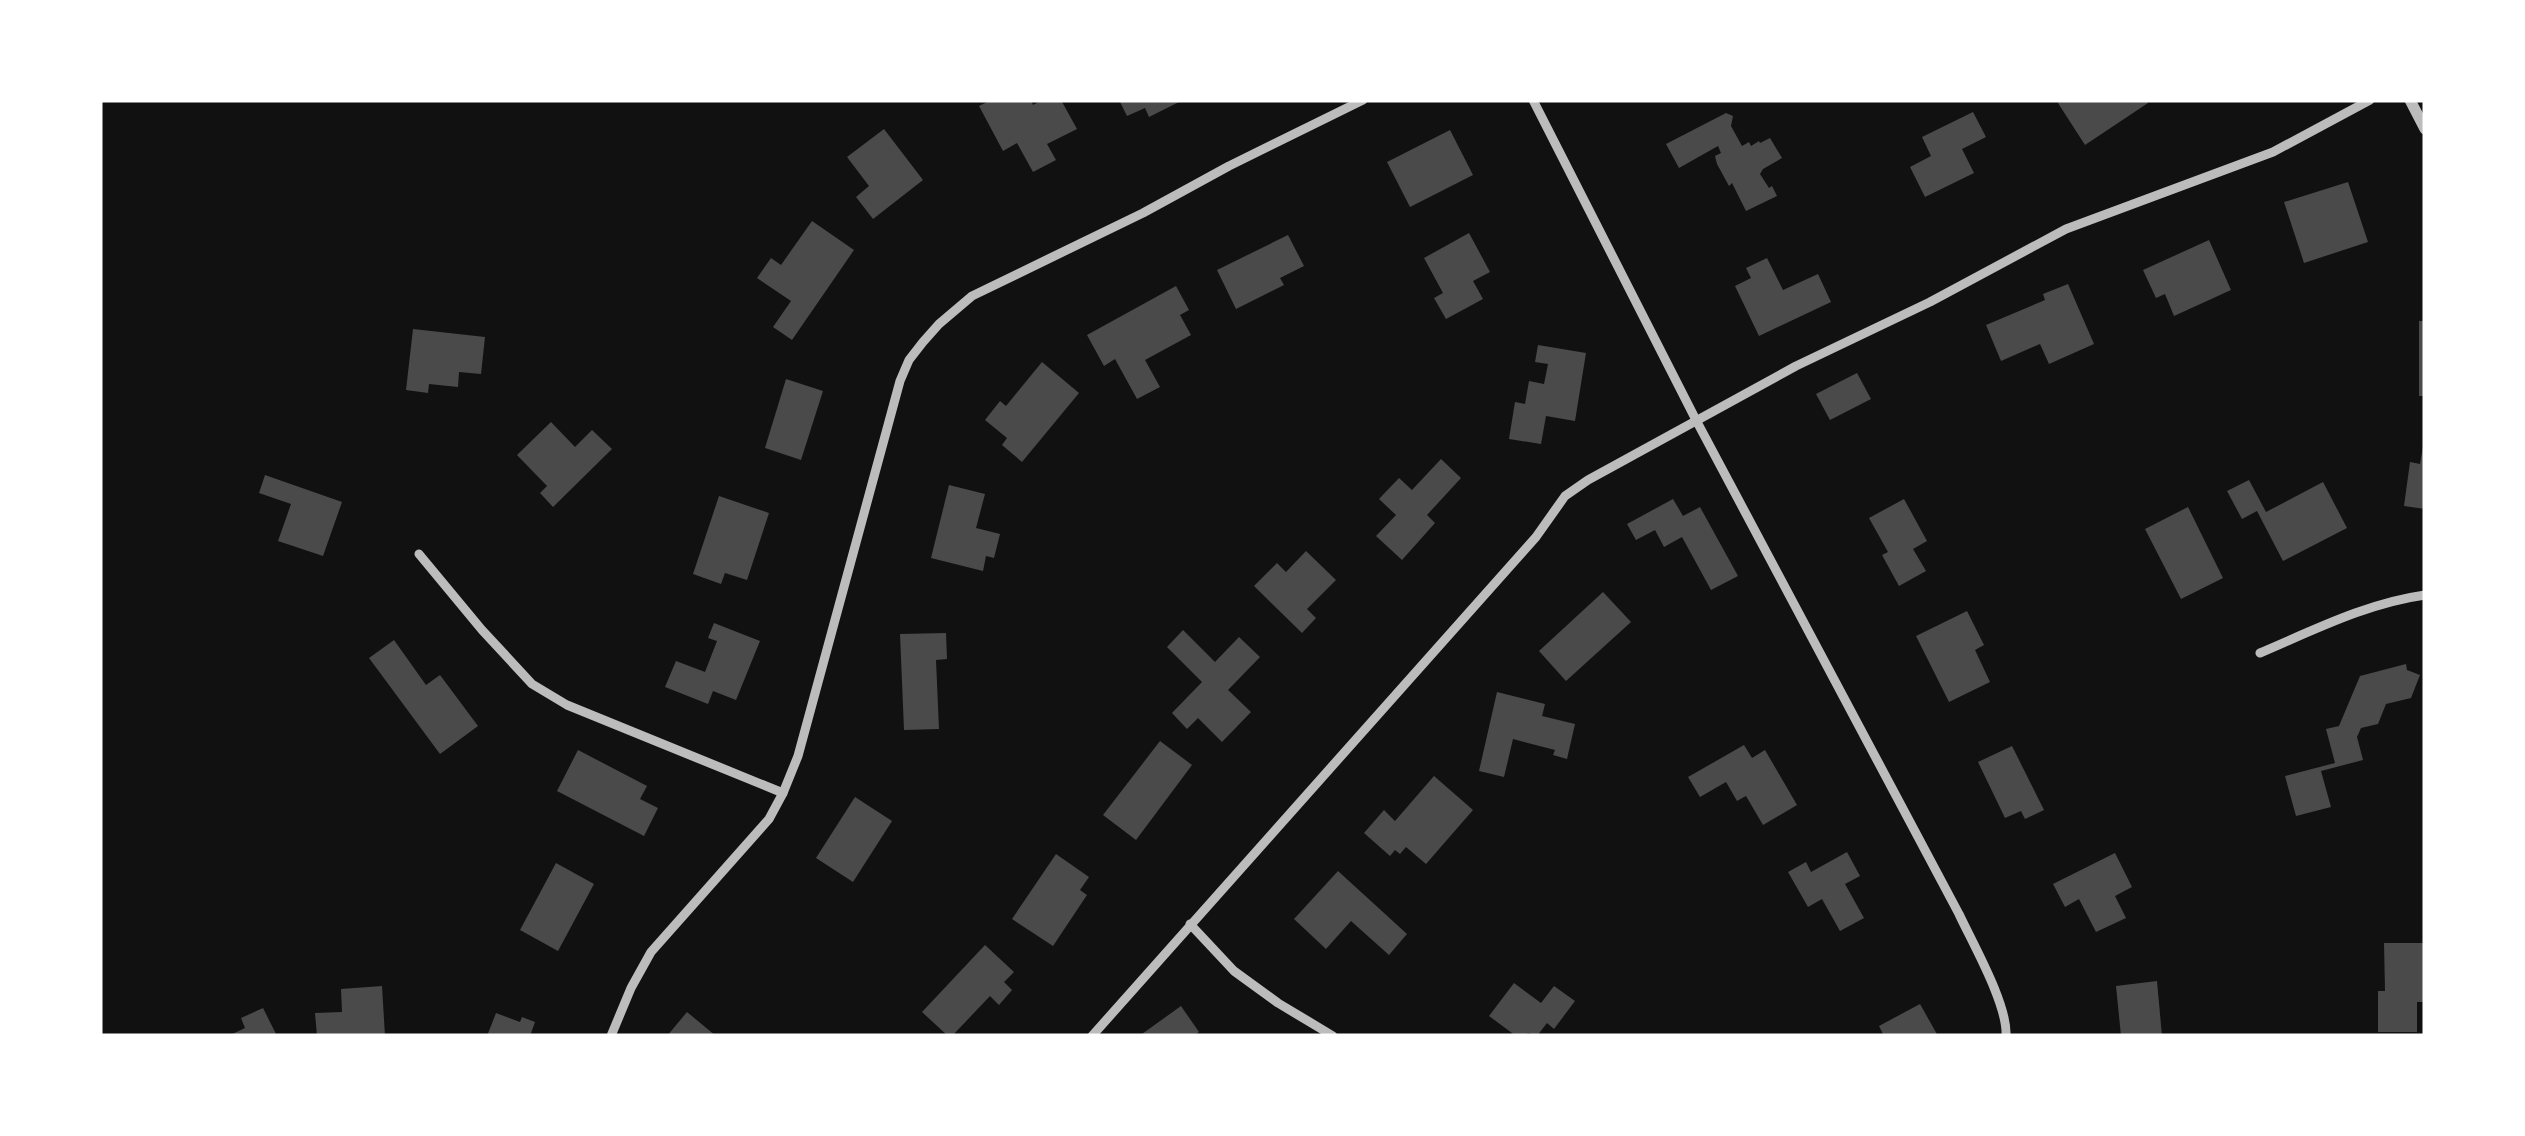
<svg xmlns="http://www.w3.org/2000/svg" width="2525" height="1136" font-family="Lato,sans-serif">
<rect width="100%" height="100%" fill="#111"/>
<g fill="#4a4a4a">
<polygon points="991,100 1031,100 1033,105 1042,100 1061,100 1077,129 1047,144 1056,160 1033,172 1017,143 1003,151 979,106"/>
<polygon points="1119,100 1183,100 1149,117 1145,108 1127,116"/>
<polygon points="2062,100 2146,100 2148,103 2085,145 2058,103"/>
<polygon points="1973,112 1986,137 1962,149 1974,173 1925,197 1910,167 1931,156 1922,137"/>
<polygon points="1726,113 1733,116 1731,126 1742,146 1749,142 1751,146 1759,141 1760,143 1770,138 1782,158 1763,169 1760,174 1769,188 1772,186 1777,196 1746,211 1732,183 1729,186 1717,164 1715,156 1721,153 1718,146 1679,168 1666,144"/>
<polygon points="884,129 923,180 873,219 856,197 869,186 847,157"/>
<polygon points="1450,130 1473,175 1410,207 1387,162"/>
<polygon points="2348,182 2368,242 2304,263 2284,202"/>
<polygon points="812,221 854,250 792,340 773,327 791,301 757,278 771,258 781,265"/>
<polygon points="1469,233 1490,272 1473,281 1483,299 1446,319 1434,298 1443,293 1424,258"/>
<polygon points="1288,235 1304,266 1280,278 1284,285 1236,309 1217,270"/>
<polygon points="2209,240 2231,290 2174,316 2165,294 2156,298 2143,270"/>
<polygon points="1767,258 1783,290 1818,274 1831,302 1759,336 1735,286 1751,278 1746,268"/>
<polygon points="2068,284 2094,344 2049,364 2040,344 2001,361 1986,325 2045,300 2043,294"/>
<polygon points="1176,286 1189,310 1180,315 1191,335 1145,360 1160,387 1137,399 1115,359 1104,366 1087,335"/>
<rect x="2419" y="321" width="6" height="75"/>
<polygon points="413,329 485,337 481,374 459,372 458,387 429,384 428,393 406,390"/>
<polygon points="1538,345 1586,353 1575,421 1546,416 1541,444 1509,439 1515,402 1525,404 1529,381 1544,384 1548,364 1535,362"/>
<polygon points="1042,362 1079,393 1022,462 1002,445 1007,438 985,420 1000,401 1006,406"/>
<polygon points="1857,373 1871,399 1830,420 1816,394"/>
<polygon points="786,379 823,391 801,460 765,448"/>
<polygon points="551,422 575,447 592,430 612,449 553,507 540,493 547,486 517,455"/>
<polygon points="2423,446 2425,446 2425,509 2404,506 2410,462 2420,464"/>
<polygon points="1441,459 1461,478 1427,515 1435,523 1402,560 1376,536 1396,515 1379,499 1399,478 1412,490"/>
<polygon points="265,475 342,502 323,556 278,541 291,504 259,493"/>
<polygon points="2249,480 2266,512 2323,482 2347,528 2283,561 2257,511 2242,519 2227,491"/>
<polygon points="949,485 985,494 976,528 1000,534 994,558 986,556 983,571 931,558"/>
<polygon points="719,496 769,513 747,580 725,573 721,584 693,574"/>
<polygon points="1673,499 1683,516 1700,507 1738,576 1711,590 1682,537 1664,547 1655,530 1636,540 1627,524"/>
<polygon points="1904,499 1927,541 1913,549 1926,571 1899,586 1882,555 1888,552 1869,518"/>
<polygon points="2188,507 2223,578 2181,599 2145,529"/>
<polygon points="1306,551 1336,580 1307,609 1316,618 1302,633 1254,586 1277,563 1286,572"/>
<polygon points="1603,592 1631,622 1566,681 1539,651"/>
<polygon points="1967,611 1984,645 1975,650 1990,682 1949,702 1916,636"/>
<polygon points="714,623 760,641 736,700 713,691 708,704 665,687 676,661 705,672 717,641 708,638"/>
<polygon points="1183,630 1215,662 1239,637 1260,657 1228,690 1251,712 1222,742 1198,718 1187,729 1172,713 1202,682 1167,647"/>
<polygon points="946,633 947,659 936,660 939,729 904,730 900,634"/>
<polygon points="394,640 426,685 440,675 478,726 440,754 369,658"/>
<polygon points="2406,664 2407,670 2420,675 2411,698 2386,704 2378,724 2361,728 2357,737 2363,760 2321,771 2331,807 2296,816 2285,776 2335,763 2326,729 2339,726 2360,676"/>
<polygon points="1497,692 1545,704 1542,716 1575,724 1567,759 1553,755 1555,750 1513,739 1504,777 1479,771"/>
<polygon points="1160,741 1192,765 1136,840 1103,815"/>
<polygon points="1744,745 1752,758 1765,750 1797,805 1763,825 1746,796 1737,801 1726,782 1700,797 1688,777"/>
<polygon points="2012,746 2044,810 2025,819 2021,811 2005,818 1978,762"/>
<polygon points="578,750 647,786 640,799 658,808 644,836 557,791"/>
<polygon points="1434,776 1473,810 1426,864 1406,847 1400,854 1395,850 1390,856 1364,833 1384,810 1395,821"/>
<polygon points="855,797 892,821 853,882 816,858"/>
<polygon points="1847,852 1860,876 1845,884 1864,918 1840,931 1822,899 1808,907 1788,872 1806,862 1811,872"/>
<polygon points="2115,853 2132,887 2115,896 2126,918 2096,932 2079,899 2065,907 2053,884"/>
<polygon points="1056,854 1089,877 1080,890 1087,895 1053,946 1012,919"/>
<polygon points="556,863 594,884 558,951 520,930"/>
<polygon points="1338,871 1407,934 1389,955 1351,921 1326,949 1294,919"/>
<polygon points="2384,943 2425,943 2425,1002 2417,1002 2417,1032 2378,1032 2378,991 2385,991"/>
<polygon points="985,945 1014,972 1004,982 1012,990 999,1005 990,996 952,1036 948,1036 922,1012"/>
<polygon points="2157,981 2162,1036 2121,1036 2116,986"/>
<polygon points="1514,983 1541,1003 1554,986 1575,1001 1554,1029 1547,1023 1537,1036 1528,1033 1525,1036 1516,1036 1489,1016"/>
<polygon points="382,986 385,1036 317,1036 315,1013 342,1012 341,989"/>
<polygon points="1920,1004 1938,1036 1884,1036 1879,1026"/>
<polygon points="1181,1006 1199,1032 1194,1036 1144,1036 1142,1034"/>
<polygon points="263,1008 277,1036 228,1036 245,1028 241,1018"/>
<polygon points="687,1012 716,1036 667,1036"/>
<polygon points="496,1013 520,1022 522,1017 535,1022 530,1036 487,1036"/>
</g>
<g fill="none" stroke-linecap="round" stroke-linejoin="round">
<g stroke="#bcbcbc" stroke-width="9">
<path d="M1533,100L1696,420L1959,914C1973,944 2008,1005 2006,1036"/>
<polyline points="419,554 482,630 532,684 567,705 783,793"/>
<path d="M2260,653C2314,630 2367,603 2425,595"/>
<polyline points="1190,924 1234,971 1278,1003 1333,1036"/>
<polyline points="611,1036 631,988 651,952 769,819 783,793 798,756 900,381 909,360 923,342 939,324 972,296 1143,213 1229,166 1363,100"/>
<polyline points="1092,1036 1536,537 1565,496 1588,480 1796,366 1930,302 2066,229 2273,152 2370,100"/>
</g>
<polyline stroke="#bcbcbc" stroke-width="11" points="2410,100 2425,129"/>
</g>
<rect width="2525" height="1136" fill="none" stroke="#ffffff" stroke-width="205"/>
</svg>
